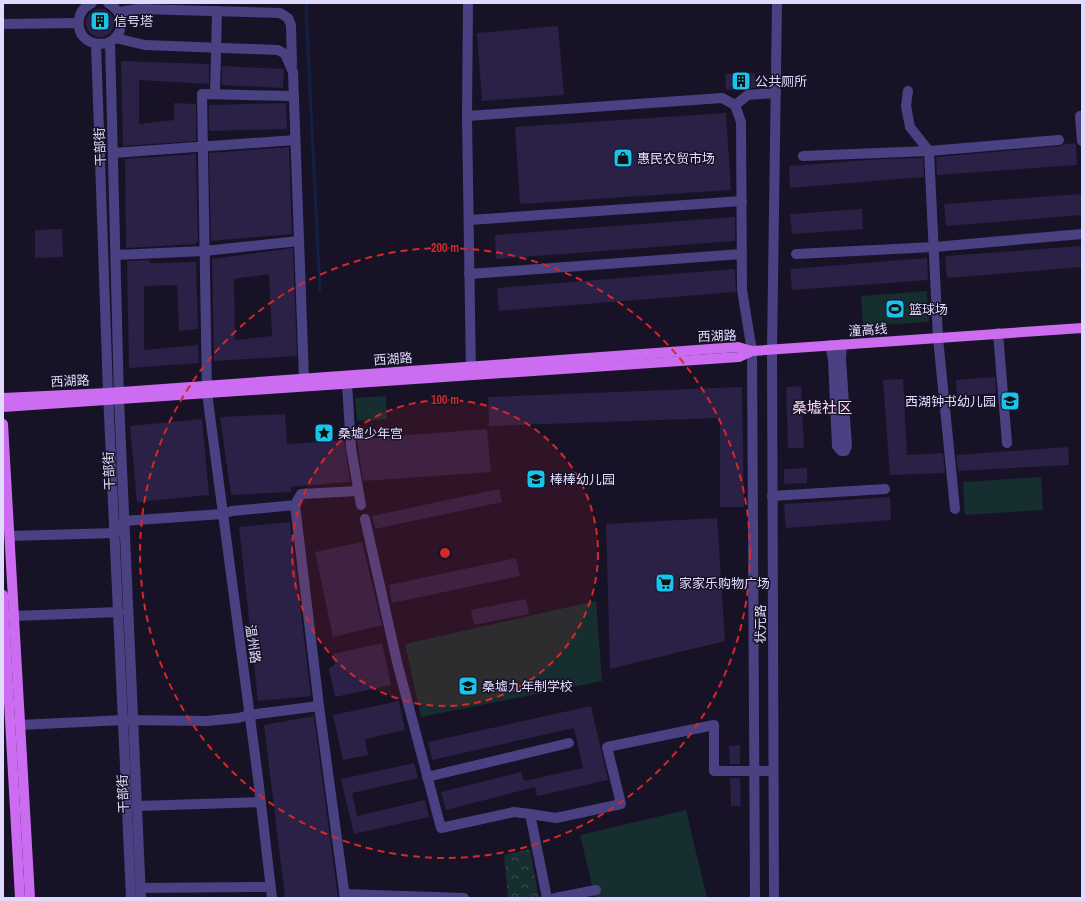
<svg xmlns="http://www.w3.org/2000/svg" width="1085" height="901" font-family="'Archivo Narrow','Noto Sans SC',sans-serif">
<defs>
<pattern id="forest-crowns" width="20" height="18" patternUnits="userSpaceOnUse"><rect width="20" height="18" fill="#162e30"/><path d="M2 6a3 3 0 1 1 6 0M12 15a3 3 0 1 1 6 0" fill="none" stroke="#384c4f"/></pattern>
</defs>
<rect width="100%" height="100%" fill="#171226"/>
<polygon fill="url(#forest-crowns)" points="530,849 539,898 508,898 504,855"/>
<g fill="#162e30">
<polygon points="927,291 929,322 863,326 861,296"/>
<polygon points="386,396 387,419 357,421 355,398"/>
<polygon points="1041,477 1043,510 965,515 963,482"/>
<polygon points="596,601 602,681 421,717 405,644"/>
<polygon points="686,810 707,898 595,898 580,835"/>
</g>
<g fill="none" stroke-linecap="round" stroke-linejoin="round">
<polyline stroke="#122046" stroke-width="3" points="308,3 306,8 320,291"/>
</g>
<g fill="#2b2045" fill-rule="evenodd">
<circle cx="100" cy="23" r="14"/>
<polygon points="558,26 564,95 482,101 477,33"/>
<polygon points="121,61 209,64 209,84 139,80 139,124 174,120 174,103 196,104 196,141 123,146"/>
<polygon points="222,66 284,69 283,88 222,85"/>
<polygon points="755,73 756,88 726,90 725,74"/>
<polygon points="286,103 287,129 209,131 209,105"/>
<polygon points="726,113 731,190 520,204 515,127"/>
<polygon points="1076,143 1077,165 937,175 936,157 1060,146 1064,144"/>
<polygon points="289,147 292,234 211,241 209,153"/>
<polygon points="196,154 198,242 196,242 196,244 126,248 125,159"/>
<polygon points="923,158 924,177 790,188 789,166 880,159"/>
<polygon points="1081,194 1082,215 946,226 944,204"/>
<polygon points="862,209 863,229 792,234 790,214"/>
<polygon points="735,217 735,241 496,259 495,235"/>
<polygon points="62,229 63,257 35,258 35,230"/>
<polygon points="1082,246 1082,267 947,278 945,256"/>
<path d="M293,248L297,356L214,361L212,259ZM269,274L272,336L235,340L234,279Z"/>
<polygon points="927,258 928,280 792,290 790,269"/>
<polygon points="150,260 150,263 196,262 198,329 179,331 177,285 144,286 144,350 198,345 199,363 129,368 127,261"/>
<polygon points="735,269 736,292 499,311 497,288"/>
<polygon points="995,377 996,393 957,396 956,380"/>
<polygon points="903,379 907,455 943,453 945,473 890,475 883,380"/>
<polygon points="801,386 804,448 788,448 786,387"/>
<polygon points="742,387 744,507 720,507 720,418 489,426 488,397"/>
<polygon points="285,414 287,444 344,440 350,482 291,487 291,492 231,495 220,417"/>
<polygon points="202,419 209,495 137,502 130,426"/>
<polygon points="487,429 491,472 363,481 357,439"/>
<polygon points="1068,447 1069,465 958,471 956,455"/>
<polygon points="807,468 807,483 784,484 784,469"/>
<polygon points="499,489 502,502 375,529 372,516"/>
<polygon points="890,497 891,520 786,528 784,504"/>
<polygon points="717,518 725,641 610,669 606,524"/>
<polygon points="290,522 311,696 258,701 239,527"/>
<polygon points="362,542 382,625 333,637 315,552"/>
<polygon points="516,558 520,576 392,603 389,585"/>
<polygon points="526,599 529,614 474,625 471,610"/>
<polygon points="382,643 391,685 335,697 329,669 335,664 333,654"/>
<polygon points="399,701 405,730 365,739 368,755 343,760 333,715"/>
<polygon points="591,706 608,780 537,796 535,787 446,810 441,792 521,772 524,781 583,768 574,728 432,760 428,742"/>
<polygon points="314,716 338,898 285,898 264,725"/>
<polygon points="740,745 740,764 730,764 729,746"/>
<polygon points="414,763 418,778 352,793 357,816 425,800 429,817 354,834 341,779"/>
<polygon points="730,778 740,778 741,806 731,806"/>
</g>
<g fill="none" stroke-linecap="round" stroke-linejoin="round">
<g stroke="#494181" stroke-width="10">
<path d="M92,3C86,6 80,11 79,19C74,50 122,53 121,22C121,13 115,7 108,3"/>
<polyline points="468,3 467,116 471,375"/>
<polyline points="119,12 138,9 280,13 288,18 291,25 292,65"/>
<polyline points="3,24 78,23"/>
<polyline points="115,38 145,45 278,50 285,54 293,72 304,379"/>
<polyline points="110,42 119,400 141,898"/>
<polyline points="96,44 108,393 131,898"/>
<polyline points="908,91 906,106 910,127 929,151 938,338 955,509"/>
<polyline points="215,94 217,11"/>
<polyline points="735,105 748,95 776,93"/>
<polyline points="467,116 722,98 735,105 741,122 742,290 752,351 755,898"/>
<polyline points="1082,116 1080,116 1082,141"/>
<polyline points="113,153 295,140"/>
<polyline points="803,156 929,151 1059,140"/>
<polyline points="469,220 742,201"/>
<polyline points="796,254 934,247 1082,234"/>
<polyline points="116,255 204,251 299,241"/>
<polyline points="469,274 742,254"/>
<polyline points="998,333 1007,443"/>
<polyline points="830,345 833,359 837,446 841,451 845,451 847,446 841,359 842,344"/>
<polyline points="347,384 351,448 361,505"/>
<polyline points="772,496 885,489"/>
<polyline points="295,505 319,706 345,898"/>
<polyline points="365,519 397,662 441,828 514,812 530,814 547,898"/>
<polyline points="10,536 115,533 124,521 222,514 232,511 295,505 301,494 358,491"/>
<polyline points="14,616 119,612"/>
<polyline points="20,725 124,720 207,721 238,718 249,715 319,706"/>
<polyline points="427,777 569,743"/>
<polyline points="137,806 260,802"/>
<polyline points="530,814 556,818 621,804 607,747 714,725 714,771 773,771"/>
<polyline points="140,888 270,887"/>
<polyline points="344,894 464,898"/>
<polyline points="272,898 258,778 207,393 202,94 294,96"/>
<polyline points="555,898 596,890"/>
<polyline points="774,898 772,350 777,3"/>
</g>
<g stroke="#cb6cf1" stroke-width="10">
<polyline points="3,398 108,393 738,347 752,351 1082,328"/>
<polyline points="3,407 739,357 752,351"/>
<polyline points="3,424 30,898"/>
<polyline points="3,595 20,898"/>
</g>
</g>
<circle cx="445" cy="553" r="153" fill="#d62828" fill-opacity=".12"/>
<g fill="none" stroke="#d62828" stroke-width="2" stroke-dasharray="7 5">
<circle cx="445" cy="553" r="153"/>
<circle cx="445" cy="553" r="305"/>
</g>
<defs>
<symbol id="building-square" viewBox="-11 -11 22 22"><rect x="-9" y="-9" width="18" height="18" rx="4" fill="#19c3ea" stroke="#171226"/><path d="M-4-6H4V6H1V3H-1V6H-4ZM-2.5-4.3h1.7v1.8h-1.7ZM.8-4.3h1.7v1.8H.8ZM-2.5-1h1.7V.8h-1.7ZM.8-1h1.7V.8H.8Z" fill="#111"/></symbol>
<symbol id="shop-square" viewBox="-11 -11 22 22"><rect x="-9" y="-9" width="18" height="18" rx="4" fill="#19c3ea" stroke="#171226"/><path d="M-5-2.5h2.3a2.7 3.5 0 0 1 5.4 0H5L5.5 6h-11ZM-1.5-2.5h3a1.5 2.3 0 0 0-3 0Z" fill="#111"/></symbol>
<symbol id="stadium-square" viewBox="-11 -11 22 22"><rect x="-9" y="-9" width="18" height="18" rx="4" fill="#19c3ea" stroke="#171226"/><path d="M0-5a6.5 5 0 1 0 0 10a6.5 5 0 1 0 0-10ZM-3.5-1.8h7v3.6h-7Z" fill="#111"/></symbol>
<symbol id="school-square" viewBox="-11 -11 22 22"><rect x="-9" y="-9" width="18" height="18" rx="4" fill="#19c3ea" stroke="#171226"/><path d="M0-5L7-2L0 1L-7-2ZM-4 1L0 2.5L4 1V4Q0 6-4 4Z" fill="#111"/></symbol>
<symbol id="sight-square" viewBox="-11 -11 22 22"><rect x="-9" y="-9" width="18" height="18" rx="4" fill="#19c3ea" stroke="#171226"/><path d="M0-6L1.8-2.2L6-1.7L2.9 1.2L3.7 5.4L0 3.3L-3.7 5.4L-2.9 1.2L-6-1.7L-1.8-2.2Z" fill="#111"/></symbol>
<symbol id="supermarket-square" viewBox="-11 -11 22 22"><rect x="-9" y="-9" width="18" height="18" rx="4" fill="#19c3ea" stroke="#171226"/><path d="M-6-5.5h2.5l.6 2H6L4.5 2H-2.5L-4.4-4H-6ZM-1.5 3.2a1.3 1.3 0 1 0 .1 0ZM3 3.2a1.3 1.3 0 1 0 .1 0Z" fill="#111"/></symbol>
</defs>
<g fill-rule="evenodd">
<use href="#building-square" x="89" y="10" width="22" height="22"/>
<use href="#building-square" x="730" y="70" width="22" height="22"/>
<use href="#shop-square" x="612" y="147" width="22" height="22"/>
<use href="#stadium-square" x="884" y="298" width="22" height="22"/>
<use href="#school-square" x="999" y="390" width="22" height="22"/>
<use href="#sight-square" x="313" y="422" width="22" height="22"/>
<use href="#school-square" x="525" y="468" width="22" height="22"/>
<use href="#supermarket-square" x="654" y="572" width="22" height="22"/>
<use href="#school-square" x="457" y="675" width="22" height="22"/>
</g>
<g text-anchor="middle" dominant-baseline="central" stroke-width="3" stroke-linejoin="round" paint-order="stroke">
<g font-size="13" fill="#e1dafc" stroke="#171226" text-anchor="start">
<text x="114" y="21">信号塔</text>
<text x="755" y="81">公共厕所</text>
<text x="637" y="158">惠民农贸市场</text>
<text x="909" y="309">篮球场</text>
<text x="996" y="401" text-anchor="end">西湖钟书幼儿园</text>
<text x="338" y="433">桑墟少年宫</text>
<text x="550" y="479">棒棒幼儿园</text>
<text x="679" y="583">家家乐购物广场</text>
<text x="482" y="686">桑墟九年制学校</text>
</g>
<g font-size="13" fill="#e1dafc" stroke="#171226">
<text transform="translate(100 147) rotate(-92)">干部街</text>
<text transform="translate(868 330) rotate(-4)">潼高线</text>
<text transform="translate(717 336) rotate(-2)">西湖路</text>
<text transform="translate(393 359) rotate(-4)">西湖路</text>
<text transform="translate(70 381) rotate(-3)">西湖路</text>
<text transform="translate(109 471) rotate(-92)">干部街</text>
<text transform="translate(760 624) rotate(-90)">状元路</text>
<text transform="translate(253 644) rotate(82)">温州路</text>
<text transform="translate(123 794) rotate(-92)">干部街</text>
</g>
<g font-size="15" fill="#fcdcee" stroke="#171226">
<text x="822" y="407">桑墟社区</text>
</g>
</g>
<circle cx="445" cy="553" r="6" fill="#d62828" stroke="#171226" stroke-width="2"/>
<g font-size="12" text-anchor="middle" font-weight="bold" fill="#d62828" stroke="#171226" stroke-width="3" stroke-linejoin="round" paint-order="stroke">
<text x="445" y="252">200 m</text>
<text x="445" y="404">100 m</text>
</g>
<rect width="1085" height="901" fill="none" stroke="#e1dafc" stroke-width="8"/>
</svg>
